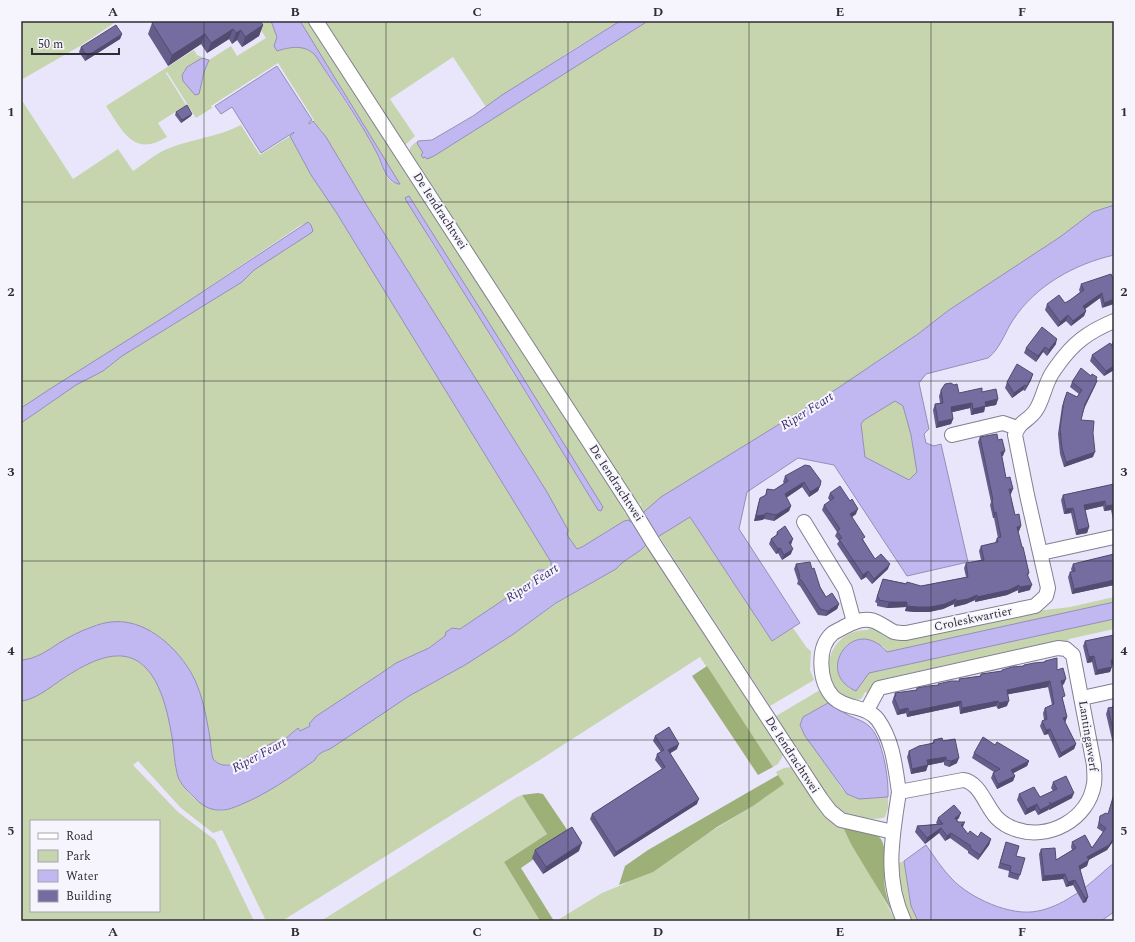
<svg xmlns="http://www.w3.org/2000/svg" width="1135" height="942" font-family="Spectral,serif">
<rect width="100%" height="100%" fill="#e9e6fb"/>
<g fill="#c6d5ad" fill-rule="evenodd">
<polygon points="21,21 117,21 80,46 21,80"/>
<path d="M255,21H271L277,37L274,46L277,51C290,48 304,43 315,55C335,87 357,118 376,151C381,161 385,186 399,183L300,21H311L628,513L625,512L624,513L629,514L632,520L612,528L582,547L577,549L567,535L547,492L367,206L322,131L313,121L314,120L278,63L211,106L212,108L196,118L167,72L166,73L186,105L158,123L167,137C133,158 122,130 106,106L194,50L197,55L202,57C198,61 193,63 189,66C174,76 189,86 197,95L199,94L204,72L209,60L231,46L237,56L266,38ZM409,196L602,507L598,510L468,299L430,240Z"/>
<polygon points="322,21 620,21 572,50 486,107 453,57 390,99 415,136 404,146"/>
<path d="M648,21H1114V205L1093,212L1060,237L949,310L918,334L838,388L661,497L644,513L640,507L641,503H640L638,507L409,154C409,147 413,144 418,141L417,143L423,153V158L425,157L434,156Z"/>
<path d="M21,99L73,179L118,149L133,171C144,164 155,154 167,149C191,139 218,137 241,125L260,155L290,136L311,175L336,212L551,562L548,570L544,571L533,580L460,629L456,628L429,648L396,663L315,717C311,723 308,729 300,731L298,728L284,739L272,743L235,763C226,766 219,766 213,759L204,708L197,685L192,674L184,661L157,635L141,627L109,622L91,627L75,634L35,658L21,660V423L76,385L103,371L122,356L242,282L254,270L313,231L311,225L308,223L301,225L169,314L53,387L21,408Z"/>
<polygon points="895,401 903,406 911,435 917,472 909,480 865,457 861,424 864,420"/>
<polygon points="690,517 772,641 793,628 807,648 811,651 810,670 814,680 770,706 659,536"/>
<path d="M648,543L651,549L650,553L652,550L785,752L778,764L773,767L700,657L538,761L282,921H266L222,830L213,833L181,808L138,761L133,765L178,812L215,840L254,921H21V701C32,700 42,692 51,687C69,674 99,653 122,656C158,660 168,709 172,738C174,750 174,763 177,774C181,786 192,798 202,804C209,807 214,811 222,811C228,810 234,807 239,805C267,794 291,777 315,760C317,754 324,751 330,749L409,696L465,665L512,635L557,603L616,569L619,565L644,548ZM31,821H159V911H31Z"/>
<path d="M1114,597V602L887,652L883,646L848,644C833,659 834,676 850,689L869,673L1114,619V629L1069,639L1066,644L1057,642L1048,643L888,678L879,681L869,694L865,692L862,698L858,700C814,693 822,629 868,630L869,628L878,630L1070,607Z"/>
<path d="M820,690L828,703L803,717L800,725L805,736L824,761L842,789L853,797L859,799L888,797V808L885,817C876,822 846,815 837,809L776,716Z"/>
<polygon points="792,767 843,827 896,921 556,921 602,893 624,884 753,806 783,784 776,772 784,768"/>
<polygon points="522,795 547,834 504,862 540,921 321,921 517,797"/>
<polygon points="904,861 911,906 918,921 910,921 901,901 899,863"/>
</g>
<g fill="#9cb078">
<polygon points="707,666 773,767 758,775 692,676"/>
<polygon points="778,775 784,784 753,806 717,827 653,872 619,885 625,866 648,850"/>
<polygon points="538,793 543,794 570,834 521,868 554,921 540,921 504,862 547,834 522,795"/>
<path d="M843,827C851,829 872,831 879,837C889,845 883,876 885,888C886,896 889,904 892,912L851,844Z"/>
</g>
<g fill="#c1b8f1" stroke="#958eb8" fill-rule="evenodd">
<path d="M271,21H300L400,184H398C384,179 383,165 377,153C359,119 336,87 315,55C304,44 290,47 277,51L274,46L277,37Z"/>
<polygon points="620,21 648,21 434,156 427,159 425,157 423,158 421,155 423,153 417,143 418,141 432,140 473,116 502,95"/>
<polygon points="202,58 209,60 204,72 199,94 195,95 183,81 182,75 187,67"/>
<path d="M277,66L312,120L309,122V124L313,121L326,137L367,206L547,492L568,530L567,535L577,549L582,547L624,521L629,520L630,522L645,511L661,497L838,388L918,334L949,310L1060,237L1093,212L1114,205V255C1075,264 1036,285 1013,320C1005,332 1000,349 988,358L926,374L919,383L929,429L924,434L926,443L934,446L941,444L968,562L907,576L834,465L798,458L747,492L739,529L800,623L772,641L690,517L648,543C639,554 625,558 616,569L556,603L512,635L465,665L409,696L330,749C324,751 317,754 315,760C291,777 267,794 240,805C234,807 229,810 223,810C213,811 203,807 196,799C188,791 179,784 177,773C174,761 174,749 172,737C167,708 157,659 122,656C98,654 69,674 51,687C42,693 32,700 21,701V660C36,659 47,651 59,643C69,637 80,631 92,627C104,622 117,620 130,623C159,629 187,659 197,685C204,702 207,721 210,738C211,745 211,752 213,759C219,766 226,766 235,764L272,743L285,739L298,728L300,731L310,726L309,724L315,717L383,672L396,663L429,648L445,636L446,632L452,628L460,629L533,580V575L538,570H548L551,566V562L336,212L311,175L290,136L294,133V132L261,153L232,107L221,114L215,106ZM895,401L903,406L911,435L917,472L909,480L865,457L861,424L864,420Z"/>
<polygon points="409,196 491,326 603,507 601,511 598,510 508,363 407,202 405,198"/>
<polygon points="308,222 311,225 313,231 311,233 254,270 242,282 122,356 103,371 76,385 21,423 21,408 53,387 169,314"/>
<path d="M1114,602V619L869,673L856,691C813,673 854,613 887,652Z"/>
<path d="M828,703C835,708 842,712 850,716C856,719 864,721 869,726C883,738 889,780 888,797L859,799L847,794L805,736L800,725L803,717Z"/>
<path d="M926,845C934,856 942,869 952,879C970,898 1011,917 1038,911C1049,909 1062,903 1071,897C1087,888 1100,874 1114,863V912L1101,921H918L911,906L904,861Z"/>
</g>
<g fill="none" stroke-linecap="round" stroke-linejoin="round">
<defs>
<g id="minor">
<polyline points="316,21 632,508 654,544 821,799 830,811 841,820 893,832"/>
<polyline points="952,435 1003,423 1017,428"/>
<polyline points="804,522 845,589 854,622"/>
<polyline points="1041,553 1114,537"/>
<polyline points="1082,698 1114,691"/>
<path d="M867,710L879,688L1058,648L1066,649L1073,655L1094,765C1094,771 1095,778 1094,784C1088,820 1048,841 1015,829C1009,827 1001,822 997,818C986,807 980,782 963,780L899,792C892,837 884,878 904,921"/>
<path d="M899,792C895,766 893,741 878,720C867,705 846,710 833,697C819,682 816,647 833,633C836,631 841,629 844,627C852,623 860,619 870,620C878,621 886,628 894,632C898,633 902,633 906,633L1035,606L1046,596L1048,588L1027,495L1015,435C1019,421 1029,421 1036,410C1042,401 1044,389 1049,379C1051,374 1054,370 1057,366C1073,343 1088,332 1114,321"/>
</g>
</defs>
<use href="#minor" stroke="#827f92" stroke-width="16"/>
<use href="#minor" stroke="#fff" stroke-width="14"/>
</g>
<g fill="#655d8a">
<polygon points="152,23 263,25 259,36 242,47 237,40 232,44 229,39 207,53 201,44 168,66 148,34"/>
<polygon points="122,34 120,39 85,61 79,52 81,47"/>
<polygon points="176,112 191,116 181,123 175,115"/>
<polygon points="1114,282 1102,308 1100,298 1085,309 1086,311 1084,316 1071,326 1066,321 1058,327 1045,310 1047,304 1065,303 1070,300 1080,292 1079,290 1081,284"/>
<polygon points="1114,340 1114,370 1104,376 1090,361 1092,355 1111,345 1113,341"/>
<polygon points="1056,344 1047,356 1043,352 1036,362 1024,353 1026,348"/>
<polygon points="1033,374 1031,380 1025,391 1023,390 1012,398 1005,388 1007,382"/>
<polygon points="1096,380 1095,386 1085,406 1081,420 1093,433 1093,457 1064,467 1060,454 1058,434 1062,406 1067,392 1077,397 1079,394 1070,387 1072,382"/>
<polygon points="941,390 959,393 982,392 998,399 996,405 985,407 984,412 971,415 970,408 952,412 953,419 951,424 936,428 933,410 935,404 940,403 939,396"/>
<polygon points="980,437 1003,456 1002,456 1006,478 1011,494 1010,494 1015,515 1021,526 1019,531 1018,532 1029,573 1028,576 1030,590 1018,593 1018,590 1007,595 975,602 975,600 966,604 954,607 954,604 943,609 929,612 915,612 905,611 906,607 887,608 877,606 877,603 875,602 883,579 921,586 966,577 964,568 966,563 981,560 979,551 981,546 995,543 997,538 998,538 994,518 993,518 990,505 991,502 978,442"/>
<polygon points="785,476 820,486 818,491 809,497 802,487 786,498 791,506 789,511 774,521 764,519 762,520 754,521 758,504 760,498 765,496 767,489 774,490 784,483 783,482"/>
<polygon points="1114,484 1114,524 1111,510 1104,511 1103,506 1085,510 1089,527 1087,533 1076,535 1071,513 1064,514 1061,500 1063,495"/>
<polygon points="830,493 856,514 852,517 864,541 875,559 888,569 872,584 866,577 861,580 837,544 839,541 835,536 837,532 822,510 824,505 830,501 828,498"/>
<polygon points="777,532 791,545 791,554 782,560 778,553 776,554 769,544 771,539 776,536"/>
<polygon points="1114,554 1114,585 1072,594 1068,577 1070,572 1072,572 1071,569 1073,564"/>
<polygon points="796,564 812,569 820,587 826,597 839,604 837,609 826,616 818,615 800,586 797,584 798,581 794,569"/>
<polygon points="1114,635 1114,665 1112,665 1110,672 1095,675 1092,662 1087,663 1083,646 1085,641"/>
<polygon points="1045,661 1057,670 1064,684 1062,685 1063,701 1067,717 1065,722 1076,744 1074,749 1059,758 1048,734 1044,735 1040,726 1042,721 1044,720 1043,713 1045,708 1052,705 1048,687 1008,694 1007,706 998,709 996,706 960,714 959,706 907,717 906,713 897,715 892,702 895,693 916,690 917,688 937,686 938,684 959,681 959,679 980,676 981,674 1002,671 1002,670 1023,666 1024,665 1044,662"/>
<polygon points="1114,702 1114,748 1106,714 1108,708 1112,707"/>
<polygon points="655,736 677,749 670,753 697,804 614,857 590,819 592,814 662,769 655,760 657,754 661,752 653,741"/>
<polygon points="934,740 957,763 949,767 944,765 944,762 928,765 926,771 911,774 907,757 909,751 932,743"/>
<polygon points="995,745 1029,761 1027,766 1013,773 1015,776 1013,781 997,789 991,778 993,773 994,772 972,758 974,753"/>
<polygon points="1053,782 1072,798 1049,810 1049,809 1048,810 1038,815 1035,810 1025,815 1017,800 1019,794 1040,797 1053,791 1051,788"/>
<polygon points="1114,794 1114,840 1107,850 1088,860 1087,866 1080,869 1088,897 1086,902 1083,903 1073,885 1066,887 1063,879 1042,881 1039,854 1041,849 1056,860 1072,850 1071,847 1072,842 1092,848 1103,832 1097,828 1099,821 1100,816 1108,814"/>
<polygon points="938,818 959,818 957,820 963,827 962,827 968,834 978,837 991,839 989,845 978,860 968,853 968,851 950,838 945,841 939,833 925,844 915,832 917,826 937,824 936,823"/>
<polygon points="1006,842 1016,856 1020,875 1018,880 1008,877 1009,871 998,868"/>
<polygon points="535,850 579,851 543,874 532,858"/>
</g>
<g fill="#524c70">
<polygon points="263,25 259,36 242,47 245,37"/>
<polygon points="233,29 229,39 207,53 211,43"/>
<polygon points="241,30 237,40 232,44 236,33"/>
<polygon points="122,34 120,39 85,61 87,56"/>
<polygon points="205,34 201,44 168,66 172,55"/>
<polygon points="192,114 191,116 181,123 182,120"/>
<polygon points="1102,293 1100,298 1081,312 1083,306"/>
<polygon points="1114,299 1114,304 1102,308 1104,303"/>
<polygon points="1086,311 1084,316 1071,326 1073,321"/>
<polygon points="1068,315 1066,321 1058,327 1060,322"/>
<polygon points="1057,339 1056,344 1047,356 1049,350"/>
<polygon points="1045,347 1043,352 1036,362 1038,356"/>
<polygon points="1114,366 1114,370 1104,376 1106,371"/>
<polygon points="1033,374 1031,380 1025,391 1027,386"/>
<polygon points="1097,381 1095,386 1084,409 1085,404"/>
<polygon points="1025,385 1023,390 1012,398 1014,393"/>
<polygon points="998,399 996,405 985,407 984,412 971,415 973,409 985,402"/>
<polygon points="972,403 970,408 949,413 951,407"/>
<polygon points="953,419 951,424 936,428 938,422"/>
<polygon points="1005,451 1003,456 999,457 1001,452"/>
<polygon points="1095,452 1093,457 1064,467 1066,462"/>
<polygon points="804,482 802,487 783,500 785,494"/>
<polygon points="820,486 818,491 809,497 810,492"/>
<polygon points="1009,489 1013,489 1011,494 1007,495"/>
<polygon points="1105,501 1103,506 1082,511 1084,505"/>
<polygon points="1113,505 1111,510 1104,511 1106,506"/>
<polygon points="791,506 789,511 774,521 776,515"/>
<polygon points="1073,508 1071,513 1064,514 1066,509"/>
<polygon points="858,509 856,514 848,520 850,514"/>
<polygon points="996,512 994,518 993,518 994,513"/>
<polygon points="766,513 764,519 762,520 754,521 756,516"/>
<polygon points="1021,526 1019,531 1015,532 1017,527"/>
<polygon points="1089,527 1087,533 1076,535 1078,530"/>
<polygon points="793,539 791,545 787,547 789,542"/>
<polygon points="780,548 778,553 776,554 778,549"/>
<polygon points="793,549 791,554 782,560 784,555"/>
<polygon points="890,564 888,569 872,584 874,579"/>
<polygon points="868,571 866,577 861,580 863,575"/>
<polygon points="1114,580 1114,585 1072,594 1074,589"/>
<polygon points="1019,585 1018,590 1007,595 975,602 977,597"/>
<polygon points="1032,585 1030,590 1018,593 1020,587"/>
<polygon points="977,595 975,600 966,604 954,607 956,601"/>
<polygon points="956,599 954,604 943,609 929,612 915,612 905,611 907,606"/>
<polygon points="889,602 907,602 906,607 887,608"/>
<polygon points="839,604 837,609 826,616 828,611"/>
<polygon points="1094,656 1092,662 1087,663 1089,657"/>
<polygon points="1111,660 1114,660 1114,664 1109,666"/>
<polygon points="1112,667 1110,672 1095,675 1097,670"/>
<polygon points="1066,679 1064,684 1060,686 1061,681"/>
<polygon points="1050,681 1048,687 1005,695 1007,690"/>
<polygon points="961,701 959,706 907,717 909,712"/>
<polygon points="998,701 996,706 960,714 962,708"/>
<polygon points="1009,701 1007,706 998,709 999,703"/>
<polygon points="908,708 906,713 897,715 899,710"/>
<polygon points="1067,717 1065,723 1063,718"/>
<polygon points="1050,729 1048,734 1044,735 1046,730"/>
<polygon points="679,744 677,749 666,756 668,750"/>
<polygon points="1076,744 1074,749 1059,758 1061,753"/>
<polygon points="946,757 944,762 925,766 927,760"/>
<polygon points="959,758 957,763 949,767 951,761"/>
<polygon points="1029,761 1027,766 1010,775 1011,770"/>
<polygon points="928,765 926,771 911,774 912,769"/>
<polygon points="1015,776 1013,781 997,789 998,784"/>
<polygon points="1074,793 1072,798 1049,810 1051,804"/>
<polygon points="699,799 697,804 614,857 616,852"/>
<polygon points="1037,804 1035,810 1025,815 1027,809"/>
<polygon points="1050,805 1048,810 1038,815 1040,810"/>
<polygon points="961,813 959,818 953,823 955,818"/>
<polygon points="965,822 963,827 959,830 961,825"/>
<polygon points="941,828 939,833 925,844 927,838"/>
<polygon points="951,833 950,838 945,841 947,836"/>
<polygon points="1114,838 1114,840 1107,850 1085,862 1087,857"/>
<polygon points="991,839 989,845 978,860 980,855"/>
<polygon points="582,843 579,851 543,874 546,867"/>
<polygon points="1089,860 1087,866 1078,871 1079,866"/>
<polygon points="1065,874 1063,879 1042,881 1044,876"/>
<polygon points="1075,880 1073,885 1066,887 1068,882"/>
<polygon points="1088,897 1086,902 1083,903 1085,898"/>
</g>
<g fill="#756ca0" stroke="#524c70">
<polygon points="155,21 260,21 263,25 245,37 241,30 236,33 233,29 211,43 205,34 172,55 152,23"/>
<polygon points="116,25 122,34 87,56 81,47"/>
<polygon points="187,105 192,114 182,120 176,112"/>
<polygon points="1111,274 1114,281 1114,299 1104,303 1102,293 1083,306 1086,311 1073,321 1068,315 1060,322 1047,304 1059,295 1065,303 1070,300 1084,290 1081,284"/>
<polygon points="1042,327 1057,339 1049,350 1045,347 1038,356 1026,348"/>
<polygon points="1114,340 1114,348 1113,341"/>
<polygon points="1110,343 1114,349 1114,366 1106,371 1092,355"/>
<polygon points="1017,364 1033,374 1027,386 1025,385 1014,393 1007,382"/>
<polygon points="1081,368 1091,376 1092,374 1097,377 1096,379 1097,381 1085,404 1081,420 1094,421 1093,433 1095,452 1066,462 1062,448 1060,428 1064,401 1067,392 1077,397 1082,390 1072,382"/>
<polygon points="951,383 954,385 957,384 959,393 982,388 982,392 996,389 998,399 985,402 986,406 973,409 972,403 951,407 953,419 938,422 935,404 943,403 941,390 945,384"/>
<polygon points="997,434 998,440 1002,439 1005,451 1001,452 1006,478 1010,477 1013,489 1009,489 1015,515 1019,514 1021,526 1017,527 1022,547 1023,547 1029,573 1027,574 1032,585 1020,587 1019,585 1009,590 977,597 977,595 968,599 956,601 956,599 945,604 931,607 917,607 907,606 907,602 889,602 879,600 879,598 877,597 883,579 906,584 907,582 921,586 968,577 966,563 984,560 981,546 998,542 997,538 1001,537 996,512 994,513 992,500 993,500 980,437"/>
<polygon points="805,465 810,466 821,481 820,486 810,492 804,482 785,494 791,506 776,515 766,513 764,515 756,516 760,498 766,495 767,489 774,490 788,481 785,476"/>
<polygon points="1114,484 1114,511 1113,505 1106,506 1105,501 1084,505 1089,527 1078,530 1073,508 1066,509 1063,495"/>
<polygon points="840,486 850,501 852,499 858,509 850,514 865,537 862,539 875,559 881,554 890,564 874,579 868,571 863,575 839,539 842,538 837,531 840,529 824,505 834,498 830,493"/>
<polygon points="785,526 793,539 789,542 793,549 784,555 780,548 778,549 771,539 778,534 777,532"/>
<polygon points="1114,554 1114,580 1074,589 1070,572 1075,571 1073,564"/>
<polygon points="810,562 812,569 814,568 820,587 826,597 832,593 839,604 828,611 820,609 802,581 799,578 800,577 796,564"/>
<polygon points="1114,635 1114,660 1111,660 1112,667 1097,670 1094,656 1089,657 1085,641"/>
<polygon points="1057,658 1057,670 1063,668 1066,679 1061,681 1065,696 1062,697 1067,717 1063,718 1076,744 1061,753 1050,729 1046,730 1042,721 1047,719 1045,708 1054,704 1050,681 1007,690 1009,701 999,703 998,701 962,708 961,701 909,712 908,708 899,710 894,697 896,696 895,693 917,690 917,688 928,686 939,685 938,684 951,681 960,681 959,679 981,676 981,674 1002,671 1002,670 1012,667 1024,666 1024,665 1034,663 1045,662 1045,661"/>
<polygon points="1114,707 1114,734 1108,708"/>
<polygon points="669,727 679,744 668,750 699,799 616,852 592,814 665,767 657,754 664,750 655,736"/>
<polygon points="983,737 995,745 997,742 1029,761 1011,770 1015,776 998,784 993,773 1000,769 974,753"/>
<polygon points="942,738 943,741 955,739 959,758 951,761 946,760 946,757 927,760 928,765 912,769 909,751 919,746 934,743 934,740"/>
<polygon points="1066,776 1074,793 1051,804 1050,802 1050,805 1040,810 1037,804 1027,809 1019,794 1034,787 1040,797 1057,789 1053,782"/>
<polygon points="1114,794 1114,838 1109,845 1087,857 1089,860 1079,866 1088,897 1085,898 1075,880 1068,882 1065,874 1044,876 1041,849 1055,848 1056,860 1076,848 1072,842 1085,835 1092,848 1106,828 1099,823 1100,816 1106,813 1108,814"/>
<polygon points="954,805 961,813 955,818 958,822 965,822 961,825 968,834 970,831 978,837 981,832 991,839 980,855 970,848 971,846 951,833 947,836 941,828 927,838 917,826 943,824 938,818"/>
<polygon points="572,827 582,843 546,867 535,850"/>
<polygon points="1006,842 1019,846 1016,856 1025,858 1020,875 1010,872 1011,866 1000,863"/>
</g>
<path fill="none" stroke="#2e2d34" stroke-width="1" stroke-opacity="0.55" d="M204,21V921M386,21V921M568,21V921M749,21V921M931,21V921M21,202H1114M21,381H1114M21,561H1114M21,740H1114"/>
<g text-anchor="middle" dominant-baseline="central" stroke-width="4" stroke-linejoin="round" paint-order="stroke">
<g font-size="12" fill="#2e2d34" stroke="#f6f5fe">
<text transform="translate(440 211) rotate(57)">De Iendrachtwei</text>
<text transform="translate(616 483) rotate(57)">De Iendrachtwei</text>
<text transform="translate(973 619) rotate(-12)">Croleskwartier</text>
<text transform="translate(1088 736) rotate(81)">Lantingawerf</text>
<text transform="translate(792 755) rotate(57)">De Iendrachtwei</text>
</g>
<g font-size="13" font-style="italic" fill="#402e70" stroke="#f6f5fe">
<text transform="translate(807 411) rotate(-32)">Riper Feart</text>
<text transform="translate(532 583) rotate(-33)">Riper Feart</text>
<text transform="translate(259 755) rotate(-28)">Riper Feart</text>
</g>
</g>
<rect width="1135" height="942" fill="none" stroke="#f6f5fe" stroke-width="44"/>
<rect x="30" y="820" width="130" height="92" fill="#f6f5fe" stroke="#a6a5ad"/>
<rect x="38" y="833" width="20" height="6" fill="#ffffff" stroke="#a6a5ad"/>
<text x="66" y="840" font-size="12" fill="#2e2d34">Road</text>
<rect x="38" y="850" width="20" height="12" fill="#c6d5ad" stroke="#a6a5ad"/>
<text x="66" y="860" font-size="12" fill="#2e2d34">Park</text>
<rect x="38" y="870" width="20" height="12" fill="#c1b8f1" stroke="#a6a5ad"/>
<text x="66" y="880" font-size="12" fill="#2e2d34">Water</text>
<rect x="38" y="890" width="20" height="12" fill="#756ca0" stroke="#a6a5ad"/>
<text x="66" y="900" font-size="12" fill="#2e2d34">Building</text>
<path d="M32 48v6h87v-6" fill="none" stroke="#2e2d34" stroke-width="2"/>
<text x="38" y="48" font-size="12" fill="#2e2d34" stroke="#f6f5fe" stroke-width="3" paint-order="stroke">50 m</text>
<rect x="22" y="22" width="1091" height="898" fill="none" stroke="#2e2d34" stroke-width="1.5"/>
<g font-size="13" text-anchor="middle" font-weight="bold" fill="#2e2d34">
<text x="113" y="16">A</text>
<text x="295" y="16">B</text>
<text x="477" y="16">C</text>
<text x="658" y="16">D</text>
<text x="840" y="16">E</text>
<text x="1022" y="16">F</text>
<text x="11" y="116">1</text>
<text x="1124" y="116">1</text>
<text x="11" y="296">2</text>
<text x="1124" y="296">2</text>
<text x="11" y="476">3</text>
<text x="1124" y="476">3</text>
<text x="11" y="655">4</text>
<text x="1124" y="655">4</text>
<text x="11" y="835">5</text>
<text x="1124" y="835">5</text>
<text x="113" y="936">A</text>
<text x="295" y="936">B</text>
<text x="477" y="936">C</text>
<text x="658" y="936">D</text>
<text x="840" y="936">E</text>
<text x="1022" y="936">F</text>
</g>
</svg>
